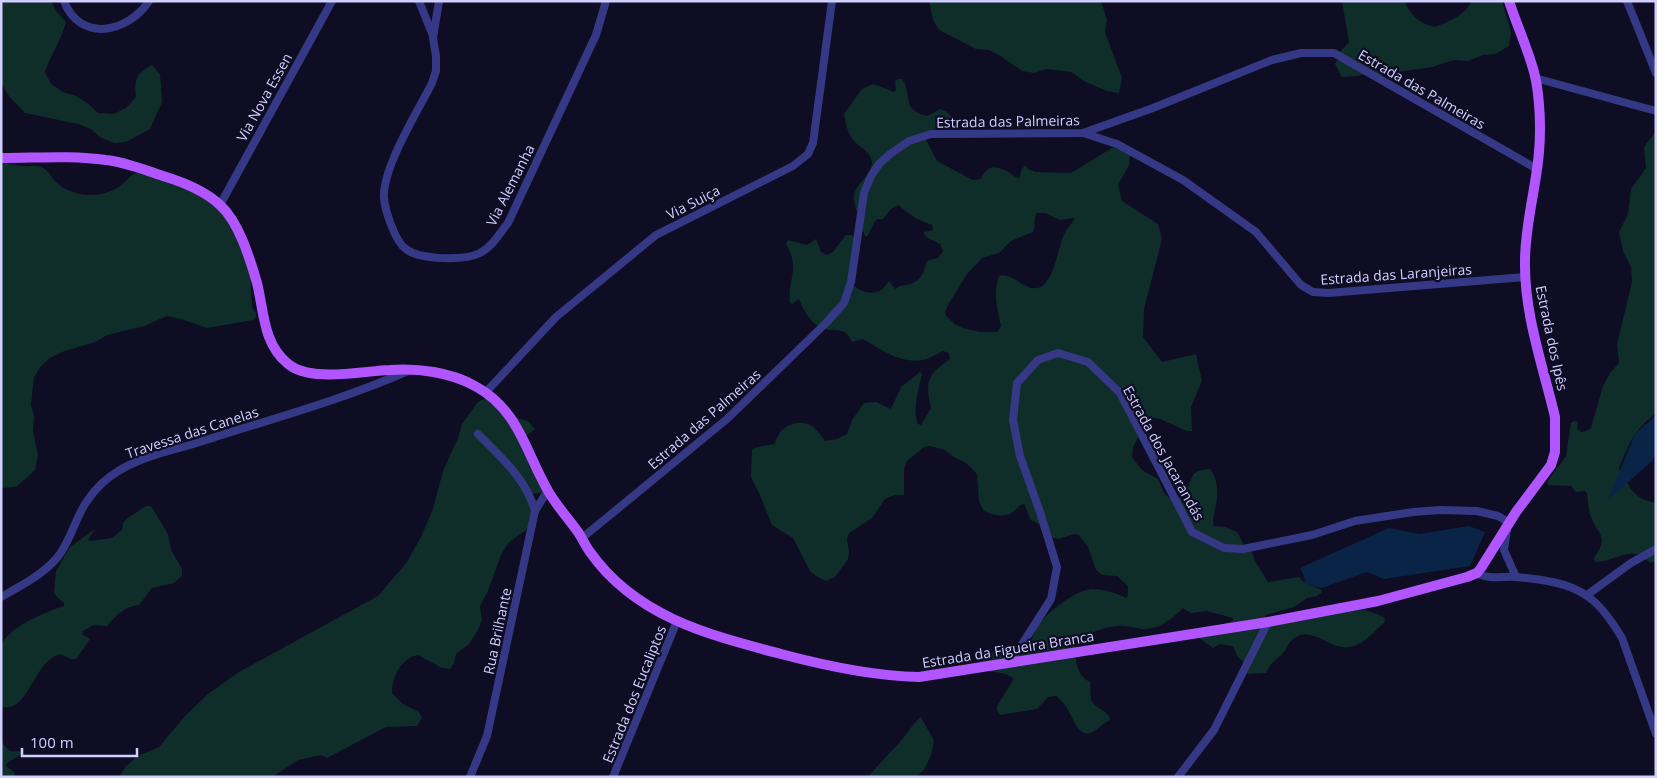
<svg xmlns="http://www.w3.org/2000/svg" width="1657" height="778" font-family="'Open Sans',sans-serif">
<rect width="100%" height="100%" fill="#0e0d23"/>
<g fill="#0f2e2a" fill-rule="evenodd">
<path d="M1,1H51L56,11L66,22C61,41 51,54 45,72L51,84L63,92L76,96L87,103L98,113L114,114L126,108L136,97C134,79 136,74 152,65L160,74L162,102L150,129L126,142L114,143L100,137L91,129L78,124L25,113L9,96L1,83Z"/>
<polygon points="929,1 1101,1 1107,20 1105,32 1122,78 1119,93 1107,91 1093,85 1082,80 1072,72 1046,69 1034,73 1022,71 999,55 989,50 976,49 939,30 933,20"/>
<path d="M1342,1H1404C1413,17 1417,22 1434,27C1449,22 1464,16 1472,1H1502L1511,32L1509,46L1495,54L1483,55L1467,61L1454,60L1432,67L1391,73L1380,76L1368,73L1357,76L1342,77L1335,64L1341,51L1349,42Z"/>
<path d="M898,79H902C913,94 900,110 927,116L940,109L946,111L953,118L951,123L926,133L924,136L937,161L973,180L981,179C986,168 992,164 1004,170C1010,172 1013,177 1019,178L1022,169L1025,165L1028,169L1036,172L1071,173L1112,148L1118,146L1127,150L1130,156L1129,165L1118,185L1122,201L1158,224L1162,239L1144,309L1143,337L1162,362L1196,354L1202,381L1191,407L1192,431H1187L1160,419L1139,415L1142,430L1133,447L1132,457L1142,470L1158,479L1164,493L1173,501L1186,491L1194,473L1202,470L1210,469C1219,479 1218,498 1215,510C1214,516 1212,519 1214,526L1225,527L1237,532L1244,545L1251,550L1255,561L1268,582L1299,577L1305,583L1322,590L1321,593L1317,596L1307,598L1294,607L1266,615L1264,617C1302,617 1351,597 1385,618L1384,623C1373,632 1365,644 1350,647C1330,651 1311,623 1292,640C1288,643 1287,649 1283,653C1277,660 1269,664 1266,673L1247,674L1249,667L1238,657L1233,646L1219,644L1213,648L1195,635L1201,631L1233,621V618L1207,611L1191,613L1183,608C1172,619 1159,630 1142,629C1134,628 1126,625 1118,626C1104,627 1090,633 1077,640L1076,647L1074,648L1076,649C1074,661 1078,677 1090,682C1091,687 1090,694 1091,699C1094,710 1109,709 1110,720C1102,723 1096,732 1090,733C1077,737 1071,712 1065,705C1062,701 1059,699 1056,696L1048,697L1037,709L1000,715L997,711V706L1012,682L1013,678L1006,674L980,669L979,665L982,653C988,651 992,653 998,653C1007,654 1019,650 1027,645C1034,639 1033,632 1038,625C1048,612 1075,590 1092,589C1103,589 1117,593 1126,598L1128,595V586L1117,576L1102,575L1096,570L1088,547L1079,535L1074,534L1058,539L1045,536L1041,525L1031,520L1024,504C1019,505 1018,507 1014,511C1005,519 994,515 984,511L979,502L977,474L966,463L954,457L945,450L930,446L924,447L907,461L904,469V495H895L885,499L872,518L849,533L847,539L849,552L848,559L835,577L826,581L816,576L810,571L793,538L772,525L759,493L751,477L752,450L757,447L775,444C778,428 796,417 812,426C817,429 821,436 825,441L837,439L847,434L852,420L864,403L876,402L891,409L901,387L920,372L922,374C919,386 912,413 918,424L921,425L931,408C925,381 927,375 950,359L949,353L943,351C937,354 929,359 922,360C901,364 880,349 863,339L852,342C845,326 838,332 825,329C812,326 803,310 799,299L792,304L790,303C787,278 801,270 786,244L788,240L807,245L816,239L821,252L827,255L833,252L846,235H852L855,240L853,285C860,291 871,296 881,290C884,289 887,283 889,281L895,289C899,286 901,286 906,285C920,283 924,273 927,261L938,258L943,251L940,244L928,238L924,234V232L933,230L932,225L915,218L898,205L891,209L883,219H878L875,221L867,237L865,236C862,227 853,204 854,197C855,183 871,177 872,163C872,152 859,147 853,140C847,133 846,122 844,114L862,89L873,84L894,92L896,90L895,81ZM1037,213H1046L1059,220L1075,218C1072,224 1066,229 1064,235C1057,248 1054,292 1032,288C1020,286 1013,273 999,276C993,294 997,308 1001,326L997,332H980L963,328L955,324L946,316L945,312L948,305L967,274L982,258L999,253L1011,241L1033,232C1036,226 1033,218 1037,213Z"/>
<path d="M1656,131V413C1632,433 1631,440 1619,468C1629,486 1633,499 1656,503V561L1651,563C1647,561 1645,558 1642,556C1627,548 1609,563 1595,562L1594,558C1611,534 1596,535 1590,514C1588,508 1588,500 1587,493L1585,491L1576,492L1571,486L1548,485L1547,482L1566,456L1571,423L1574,421L1578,422L1577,429L1581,432L1586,431L1591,428L1603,386L1610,373L1619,363L1617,344L1632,282L1631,267L1623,251L1619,232L1628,214L1631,189L1646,168L1644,147Z"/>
<path d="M6,163C12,164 19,166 25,166C31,167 36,165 41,167C48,170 50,175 54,180C66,194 89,198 105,193C112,191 121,186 126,181C130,177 132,174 138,172L209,195L234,223L250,268L252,307L256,313V317L253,320L207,328L181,319L167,316L144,326L107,335L95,342L62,352L50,358L41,366L34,377L31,405L34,416L33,432L38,455L35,470L16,487L1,488V164Z"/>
<path d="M487,397L513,417L528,421L535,429L527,435L526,443L543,490L541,493L532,494L533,513L530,524L526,530L508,543L501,555L488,591L480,606L482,620L478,630L469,644L456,654L454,663L450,669L442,668L418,655C401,658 392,677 392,693L403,704L419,712L422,718L417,726L386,727L327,758L321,755L298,760L272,777H119L126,766L138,756L159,747L186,715L208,694L239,672L378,596L407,562L421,537L433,509L443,471L458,438L462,424L478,402Z"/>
<path d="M146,506H151L168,534L171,550L182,569V576L174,583L152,588L139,605C124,607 116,615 107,626L94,625L83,631L82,634L90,639L76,659H71L60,654C37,660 31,698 13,706C9,708 5,707 1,707C1,696 0,652 2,644C10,626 46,612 64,606V603L57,597L54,593L56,571L70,547L95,529L88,540L90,541L112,538L122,530L123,523L128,518Z"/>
<path d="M921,717L934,741L931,755L924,770L915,777H868C878,765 888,755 898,744C907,735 911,725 921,717Z"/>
<path d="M1,739C6,749 8,753 20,751L22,753L20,755L7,763L6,766L14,772L16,777H1Z"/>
</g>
<g fill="#092446">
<polygon points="1656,415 1656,454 1652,461 1608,500 1635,434"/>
<polygon points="1469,526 1485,532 1470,566 1384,579 1367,572 1322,588 1305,584 1304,576 1300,568 1389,528 1419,534"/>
</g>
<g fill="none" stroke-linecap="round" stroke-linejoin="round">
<g stroke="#353985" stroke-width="8">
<path d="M64,1C80,43 128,33 149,1"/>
<polyline points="419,1 433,36"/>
<path d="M439,1L433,38L436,56V71L432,83C418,111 382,168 384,198C385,210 395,242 406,249C420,260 464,261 480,253C493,246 499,234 508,223L596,35L606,1"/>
<polyline points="1627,1 1656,73"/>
<polyline points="1535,78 1656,111"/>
<polyline points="1083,133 1117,144 1183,180 1256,232 1301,285 1313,292 1328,293 1525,277"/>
<polyline points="220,205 332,1"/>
<polyline points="486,392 556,317 656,235 793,166 808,154 813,143 832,1"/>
<path d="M478,434C500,456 527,480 535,511"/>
<polyline points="1507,530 1504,550 1516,577"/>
<polyline points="582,538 727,419 826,323 844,303 851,282 864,193 871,176 879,164 890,154 909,141 931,134 1083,133 1153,108 1272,60 1301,53 1334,53 1537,169"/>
<path d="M1477,573C1488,580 1503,576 1516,577C1538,579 1568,582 1587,596C1601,605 1613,623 1622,638L1656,734"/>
<polyline points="1587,595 1631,563 1656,549"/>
<path d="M1,597C21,586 42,575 57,558C71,541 75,518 87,501C95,489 108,477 120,470C145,455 176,450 203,441C271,419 342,400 408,371"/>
<polyline points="1010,663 1051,599 1057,567 1040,512 1020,456 1013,420 1017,383 1038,360 1058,353 1088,362 1120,393 1192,532 1224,548 1243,549 1312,535 1355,521 1413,512 1440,510 1477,511 1498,516 1510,523"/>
<polyline points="470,777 487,736 535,511 548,490"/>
<polyline points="613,777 677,621"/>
<polyline points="1178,777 1214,730 1268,622"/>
</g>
<path stroke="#b156ff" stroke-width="10" d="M1,158C36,158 72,155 106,160C126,162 144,170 163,176C183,182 204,190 220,205C239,222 250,259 257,283C264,311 263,343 287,363C309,383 362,371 390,370C418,368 450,372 475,386C518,409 525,450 547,489C555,504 568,518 578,532C582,538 585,545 590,552C636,617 709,635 781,654C826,666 873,676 919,677L1268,622L1378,601L1467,577L1477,573L1481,568L1516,512L1551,465L1555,452V417C1543,366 1524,314 1525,261C1525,224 1536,189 1539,152C1541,130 1540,98 1535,76C1529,51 1517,26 1509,1"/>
</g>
<g text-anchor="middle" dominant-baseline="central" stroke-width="4.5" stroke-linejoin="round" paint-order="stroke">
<g font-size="14" fill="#d0cfff" stroke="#0e0d23">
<text transform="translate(1422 89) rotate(30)">Estrada das Palmeiras</text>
<text transform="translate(264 97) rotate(-61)">Via Nova Essen</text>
<text transform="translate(1008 121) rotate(-1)">Estrada das Palmeiras</text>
<text transform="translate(510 185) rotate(-63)">Via Alemanha</text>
<text transform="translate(693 202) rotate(-27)">Via Suiça</text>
<text transform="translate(1396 274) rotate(-4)">Estrada das Laranjeiras</text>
<text transform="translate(1552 338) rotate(78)">Estrada dos Ipês</text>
<text transform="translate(704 419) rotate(-41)">Estrada das Palmeiras</text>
<text transform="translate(192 432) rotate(-18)">Travessa das Canelas</text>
<text transform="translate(1164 453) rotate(61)">Estrada dos Jacarandás</text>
<text transform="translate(497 631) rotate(-78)">Rua Brilhante</text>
<text transform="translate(1008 649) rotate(-9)">Estrada da Figueira Branca</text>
<text transform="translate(634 694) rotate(-68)">Estrada dos Eucaliptos</text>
</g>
</g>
<rect width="1657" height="778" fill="none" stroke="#d0cfff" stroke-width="5"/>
<path d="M22 748v8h115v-8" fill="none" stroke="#d0cfff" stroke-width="2.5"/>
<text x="30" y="748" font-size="15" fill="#d0cfff" stroke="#0e0d23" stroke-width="4" paint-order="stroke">100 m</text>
</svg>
